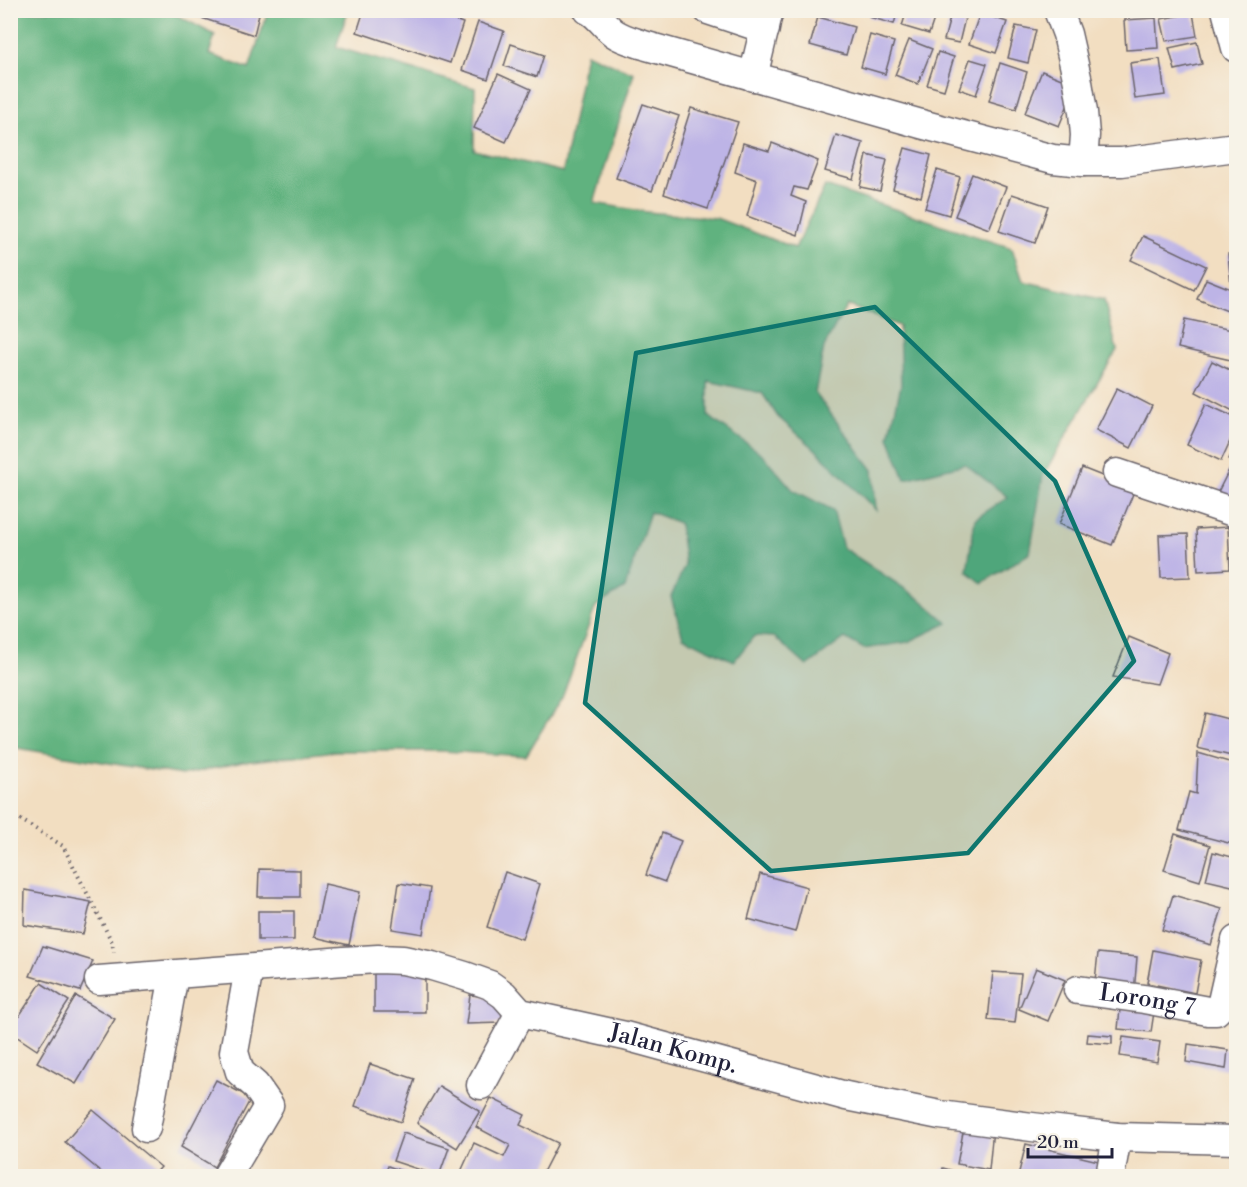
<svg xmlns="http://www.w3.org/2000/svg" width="1247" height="1187" font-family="'Libre Bodoni',serif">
<rect width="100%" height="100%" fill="#f7f3e8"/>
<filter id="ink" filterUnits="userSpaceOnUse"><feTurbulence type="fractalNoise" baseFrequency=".0167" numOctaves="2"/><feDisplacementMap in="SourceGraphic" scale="12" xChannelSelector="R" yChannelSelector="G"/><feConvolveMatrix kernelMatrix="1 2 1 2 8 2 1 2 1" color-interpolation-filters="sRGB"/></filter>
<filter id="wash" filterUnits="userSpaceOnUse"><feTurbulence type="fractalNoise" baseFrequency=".008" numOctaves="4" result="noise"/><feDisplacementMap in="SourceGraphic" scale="24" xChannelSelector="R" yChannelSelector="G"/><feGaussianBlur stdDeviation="1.35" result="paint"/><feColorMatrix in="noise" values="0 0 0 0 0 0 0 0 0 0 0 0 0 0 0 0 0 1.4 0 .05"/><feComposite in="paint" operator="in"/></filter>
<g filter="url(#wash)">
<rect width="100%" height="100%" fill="#f2dec1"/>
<polygon fill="#61b27f" stroke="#426a5d" stroke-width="1.5" points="11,11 169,11 215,35 209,54 249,69 268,11 348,11 336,47 475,88 474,150 563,172 586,53 634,73 594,203 647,212 716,218 795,248 825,186 1012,248 1023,281 1104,300 1117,350 1043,475 1030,553 982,583 967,571 975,519 1008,497 965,464 905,479 889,437 901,385 899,326 847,305 824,347 815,393 873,470 876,510 814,448 778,417 762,393 708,381 708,416 762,454 793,490 833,510 843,548 919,598 948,623 908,642 864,649 845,638 807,666 774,637 754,636 734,661 683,637 671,597 685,565 679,523 650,512 625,588 596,606 562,697 526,756 442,751 336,751 243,762 182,775 17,748 10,745"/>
<g id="blocks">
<g fill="#bdb4e6">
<polygon points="187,10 260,10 254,35 186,13"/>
<polygon points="364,10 423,10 463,23 450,63 357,32"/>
<polygon points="871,10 898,10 894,24 869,17"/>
<polygon points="907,10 937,10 929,34 902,26"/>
<polygon points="952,10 966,14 959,43 944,40"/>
<polygon points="980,13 1007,22 996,53 969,44"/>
<polygon points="1193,13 1197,36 1166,41 1161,19"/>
<polygon points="818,17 854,27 846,55 810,45"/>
<polygon points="1156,18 1158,48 1126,50 1124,20"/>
<polygon points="478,22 504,31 488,79 462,70"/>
<polygon points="1016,26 1036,30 1028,63 1008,58"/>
<polygon points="870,35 894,42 885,74 861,67"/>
<polygon points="909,40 932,49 918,84 895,75"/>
<polygon points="1197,42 1202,64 1175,70 1169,48"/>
<polygon points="511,44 544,55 537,77 504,66"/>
<polygon points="938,52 954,57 944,90 927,85"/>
<polygon points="970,59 987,64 976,95 959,89"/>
<polygon points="1160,59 1165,95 1135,99 1130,63"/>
<polygon points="1000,63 1027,72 1016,109 989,101"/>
<polygon points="1042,71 1076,85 1059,126 1025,113"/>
<polygon points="498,74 531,89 506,142 474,128"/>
<polygon points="643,104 679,116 652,191 616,178"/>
<polygon points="691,108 738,122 708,209 664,194"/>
<polygon points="836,135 863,143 853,179 825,171"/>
<polygon points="743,143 769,151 772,143 818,161 807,190 794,187 791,196 806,202 798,235 747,216 757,180 735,172"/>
<polygon points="905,148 931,155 921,197 893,189"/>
<polygon points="867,155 887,160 880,191 860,187"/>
<polygon points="937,170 960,177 949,215 925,208"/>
<polygon points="972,174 1006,187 989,229 955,216"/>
<polygon points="1012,194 1048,206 1035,243 999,231"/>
<polygon points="1143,236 1206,266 1194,290 1131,260"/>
<polygon points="1228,254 1236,254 1236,284 1231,285"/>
<polygon points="1206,279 1236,291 1235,314 1197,299"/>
<polygon points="1184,320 1236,331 1236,353 1235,361 1178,348"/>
<polygon points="1212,361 1236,373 1236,404 1233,411 1196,392"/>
<polygon points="1117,388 1152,406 1131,448 1096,430"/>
<polygon points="1206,404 1236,418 1236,428 1221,461 1187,445"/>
<polygon points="1236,445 1236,463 1229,459"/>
<polygon points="1231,466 1236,469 1236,502 1218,492"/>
<polygon points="1082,468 1135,489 1112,545 1059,524"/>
<polygon points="1228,527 1230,569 1198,571 1196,529"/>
<polygon points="1188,534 1190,577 1161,578 1159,535"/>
<polygon points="1129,637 1168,653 1157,684 1113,677"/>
<polygon points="1205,713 1236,721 1236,757 1197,748"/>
<polygon points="1198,753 1236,764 1236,845 1179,830 1189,792 1196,794"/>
<polygon points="662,833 681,841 665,882 646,875"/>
<polygon points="1175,834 1210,845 1200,881 1164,870"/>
<polygon points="1213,852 1236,858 1236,887 1206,880"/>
<polygon points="259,869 300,870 300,897 258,897"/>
<polygon points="505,872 540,884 522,939 487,927"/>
<polygon points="760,874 807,887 795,932 748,919"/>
<polygon points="399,883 430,888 423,934 392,929"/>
<polygon points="325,884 360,892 349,945 314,937"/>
<polygon points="25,890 91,902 83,934 24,925"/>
<polygon points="1173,895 1222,909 1211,945 1162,930"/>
<rect x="258" y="911" width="36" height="29"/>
<polygon points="43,946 93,961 80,991 30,976"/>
<polygon points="1153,950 1201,960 1195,993 1147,983"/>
<polygon points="1098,953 1137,957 1134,993 1094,990"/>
<polygon points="1036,968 1065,980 1048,1021 1019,1009"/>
<rect x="374" y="971" width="51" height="41"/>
<polygon points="993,972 1021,974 1015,1023 988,1020"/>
<polygon points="41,983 69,1001 37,1050 10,1032 10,1030"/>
<polygon points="470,995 501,998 502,1023 466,1024"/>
<polygon points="76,996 115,1019 76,1084 37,1062"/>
<polygon points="1120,1009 1154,1012 1151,1032 1118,1029"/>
<polygon points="1088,1034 1112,1036 1112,1044 1087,1042"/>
<polygon points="1123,1037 1160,1042 1157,1062 1120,1056"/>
<polygon points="1188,1044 1228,1050 1226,1069 1186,1062"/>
<polygon points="370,1064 415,1079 401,1122 355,1106"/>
<polygon points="216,1080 251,1098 214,1167 181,1147"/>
<polygon points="439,1086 480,1111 457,1148 417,1123"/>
<polygon points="491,1098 525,1115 520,1125 558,1143 541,1176 459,1176 474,1143 504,1157 510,1145 476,1127"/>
<polygon points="93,1110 161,1167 153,1176 106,1176 65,1142"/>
<polygon points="964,1127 993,1129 989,1170 957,1164"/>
<polygon points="403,1133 449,1148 439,1176 393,1161"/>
<polygon points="1026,1144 1107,1163 1104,1176 1018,1176"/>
<polygon points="388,1166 415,1176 384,1176"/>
<polygon points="943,1168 971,1176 941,1176"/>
</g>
</g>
</g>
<g filter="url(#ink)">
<use href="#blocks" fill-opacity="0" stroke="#6b646a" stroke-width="1.5"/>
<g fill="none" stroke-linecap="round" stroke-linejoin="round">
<defs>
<g id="minor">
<path d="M588,10C598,14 605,27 614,33C624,40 636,42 647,46L921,124L1053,159L1083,162H1122L1236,147"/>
<polyline points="708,10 765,29"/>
<polyline points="1058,10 1067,34 1078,82 1083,112 1085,135 1083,162"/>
<polyline points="1226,10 1236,48"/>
<polyline points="753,77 769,10"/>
<polyline points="1117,473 1236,513"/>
<path id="s1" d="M99,980L344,961L378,959L403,960L432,966L465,976L490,985L504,995L520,1013L625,1036L846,1096L940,1115L1032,1127L1117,1137L1236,1140"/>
<path id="s2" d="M1078,990L1144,999L1208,1011H1216L1221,1006L1236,940"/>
<polyline points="481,1085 520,1013"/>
<polyline points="146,1128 174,975"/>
<polyline points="227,1176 269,1105 255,1085 240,1072 234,1052 249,969"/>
<polyline points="1110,1176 1117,1137"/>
</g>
</defs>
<use href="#minor" stroke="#6b646a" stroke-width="31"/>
<polyline stroke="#6b646a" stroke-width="4" stroke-dasharray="1.5 4.5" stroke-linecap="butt" points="10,813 63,846 112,942 114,952"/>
<use href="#minor" stroke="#fff" stroke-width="28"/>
</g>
</g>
<path fill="#0f766e" fill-opacity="0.2" stroke="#0f766e" stroke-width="4.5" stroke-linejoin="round" d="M875,307L1055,481L1134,661L968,853L771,871L585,703L636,353Z"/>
<g text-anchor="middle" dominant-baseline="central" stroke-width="4.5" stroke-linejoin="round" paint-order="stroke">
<g font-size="24" fill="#22223b" stroke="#f7f3e8">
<text stroke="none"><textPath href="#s2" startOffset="70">Lorong 7</textPath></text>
<text stroke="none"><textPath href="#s1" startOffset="594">Jalan Komp.</textPath></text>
</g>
</g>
<rect width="1247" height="1187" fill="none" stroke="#f7f3e8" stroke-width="36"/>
<path d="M1028 1148v9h84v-9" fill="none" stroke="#22223b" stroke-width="3"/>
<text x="1037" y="1148" font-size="18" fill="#22223b" stroke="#f7f3e8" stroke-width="4.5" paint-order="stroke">20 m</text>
</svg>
